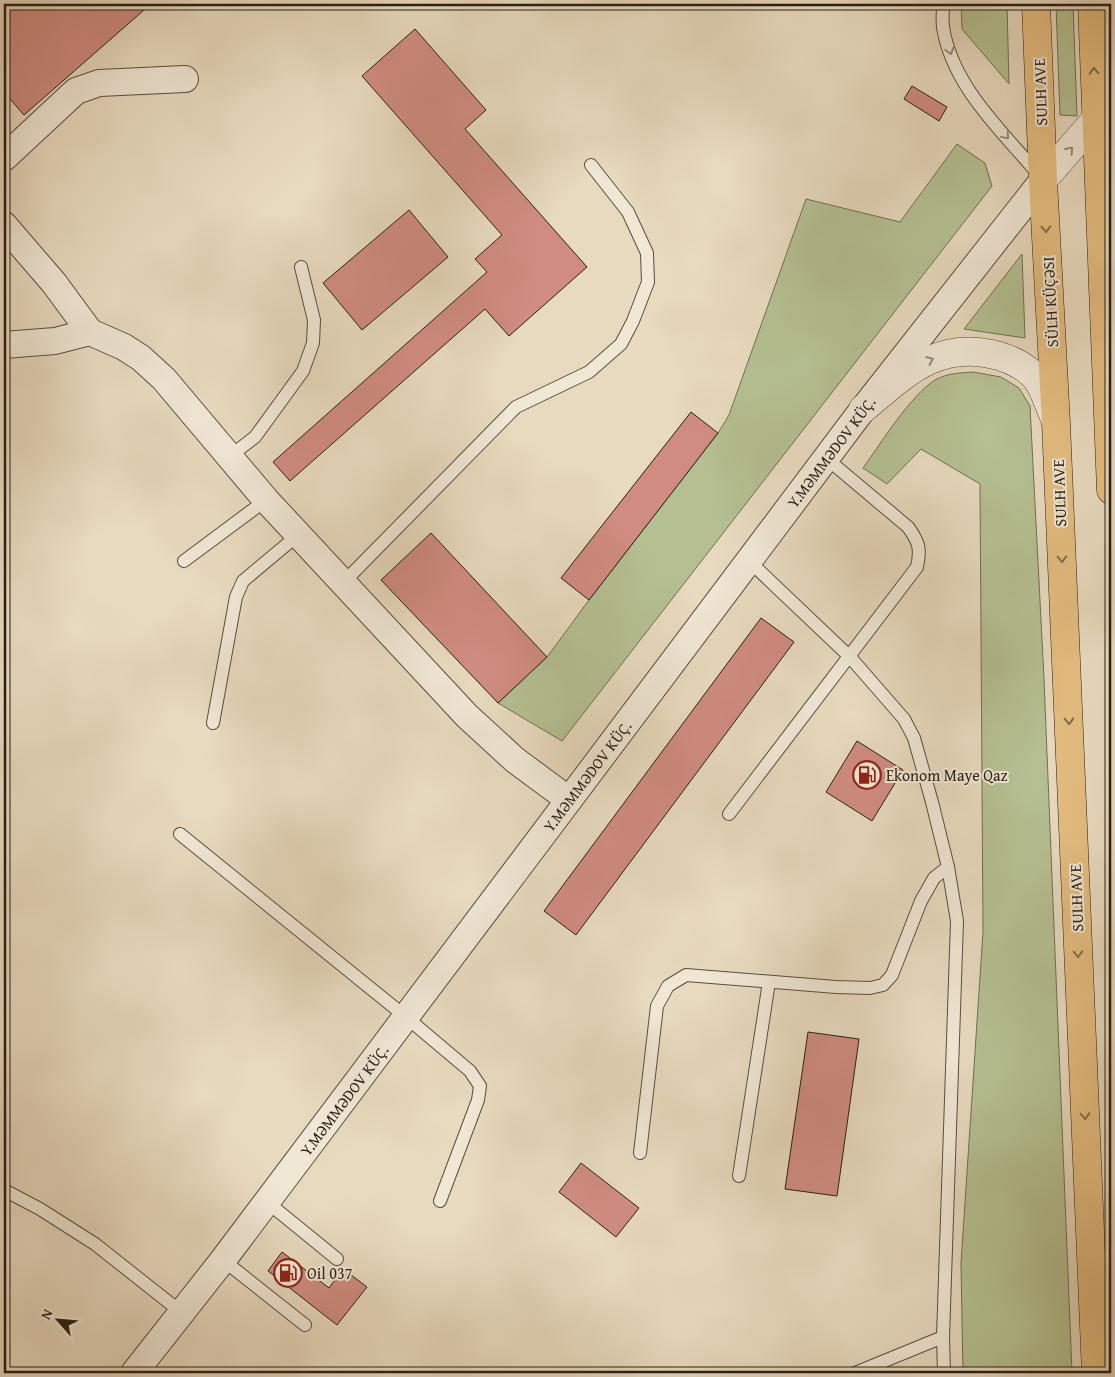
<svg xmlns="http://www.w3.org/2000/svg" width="1115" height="1377" font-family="'Gentium Book Plus',serif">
<rect width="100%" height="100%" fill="#e8dabf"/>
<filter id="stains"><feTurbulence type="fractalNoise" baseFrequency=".004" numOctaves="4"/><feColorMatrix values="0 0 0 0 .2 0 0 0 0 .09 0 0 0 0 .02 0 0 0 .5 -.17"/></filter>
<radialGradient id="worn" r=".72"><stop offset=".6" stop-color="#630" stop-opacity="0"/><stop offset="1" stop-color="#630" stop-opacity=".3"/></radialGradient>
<g fill="#b5c092" stroke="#6e7054">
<polygon points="961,4 1007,4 1009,84 962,29"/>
<polygon points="1056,4 1073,4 1077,116 1060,115"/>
<polygon points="957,144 985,163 992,186 562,741 498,703 547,657 589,600 718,433 729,415 806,199 900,222"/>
<polygon points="1022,254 1025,338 964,329"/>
<path d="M973,372L1001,377L1019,388L1030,406L1044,679L1072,1373H963L961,1263L983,932L980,484L921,449L887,484L863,468C881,443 910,396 935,380C947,373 960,373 973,372Z"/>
</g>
<g fill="#d08c81" stroke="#271f15">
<polygon points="7,4 139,4 144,10 24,115 4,92 4,7"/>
<polygon points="415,29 486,110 465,129 587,267 509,336 485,309 290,481 273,462 487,272 475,259 502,235 362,76"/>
<polygon points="912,86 947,107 939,121 904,99"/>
<polygon points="409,210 448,257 362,330 323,283"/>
<polygon points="691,412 718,433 589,600 561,578"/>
<polygon points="431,533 547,657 498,703 381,580"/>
<polygon points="761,618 794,642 576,935 544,911"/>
<polygon points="857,741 903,770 872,821 826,792"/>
<polygon points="808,1032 859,1039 837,1196 785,1189"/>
<polygon points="581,1163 639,1208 616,1237 559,1192"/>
<polygon points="282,1252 329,1288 343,1269 367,1287 337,1325 268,1271"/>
</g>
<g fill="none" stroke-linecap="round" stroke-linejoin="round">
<defs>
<g id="service">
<path d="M943,4C943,11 942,19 943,27C952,86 1002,131 1039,175"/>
<polyline points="229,457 255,437 303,371 313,343 314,320 301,267"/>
<polyline points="184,561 266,500"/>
<polyline points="749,561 850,657 904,719 914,738 932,802 948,867 957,921 943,1337 944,1373"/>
<polyline points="343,583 516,407 589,372 621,344 633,321 648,282 647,253 628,212 591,165"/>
<polyline points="213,723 236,597 243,581 298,535"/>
<path d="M729,814L917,567C921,549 919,542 908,527L826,458"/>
<polyline points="180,834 406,1017 470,1071 480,1086 478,1100 440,1201"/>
<polyline points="640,1153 657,1006 668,986 686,975 836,987 870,988 883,985 892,975 921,901 934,878 948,867"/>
<polyline points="739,1176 769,982"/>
<polyline points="4,1190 40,1209 95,1244 181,1312"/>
<polyline points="267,1202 337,1259"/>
<polyline points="223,1260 305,1325"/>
<polyline points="855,1373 943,1337"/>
</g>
<g id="minor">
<polyline points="4,158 76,91 99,83 185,79"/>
<polyline points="4,225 54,283 90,332 124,347 141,358 164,379 266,500 467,716 515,760 569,800"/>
<polyline points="4,345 55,341 90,332"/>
<polyline points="134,1373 223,1260 863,409 1043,180"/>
</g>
<g id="tertiary">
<polyline points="1043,180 1096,119"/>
<path d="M863,409C906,373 939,339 999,356C1014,360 1032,370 1040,384C1046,395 1050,408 1055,419"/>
</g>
<g id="trunk">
<polyline points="1036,4 1043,180 1056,423 1096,1373"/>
<polyline points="1092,4 1111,490"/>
</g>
</defs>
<use href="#service" stroke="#574e40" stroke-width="14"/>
<use href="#minor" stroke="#574e40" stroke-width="28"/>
<use href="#tertiary" stroke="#574e40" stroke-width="29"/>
<use href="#trunk" stroke="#271f15" stroke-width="29"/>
<use href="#service" stroke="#f0e7d5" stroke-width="12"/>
<use href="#minor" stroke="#f0e7d5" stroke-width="26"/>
<use href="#tertiary" stroke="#f0e7d5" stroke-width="28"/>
<use href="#trunk" stroke="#e4bd80" stroke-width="28"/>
</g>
<defs><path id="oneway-chevron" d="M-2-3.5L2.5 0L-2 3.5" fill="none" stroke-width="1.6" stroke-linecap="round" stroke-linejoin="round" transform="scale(1.25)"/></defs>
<g stroke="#968d7f">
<use href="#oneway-chevron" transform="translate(950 51) rotate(74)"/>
<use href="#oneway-chevron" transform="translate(1006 136) rotate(50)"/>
<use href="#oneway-chevron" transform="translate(1070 150) rotate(-49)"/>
<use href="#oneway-chevron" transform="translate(930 360) rotate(-24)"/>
</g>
<g stroke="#866e4a">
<use href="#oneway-chevron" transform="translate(1094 71) rotate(-92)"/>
<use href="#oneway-chevron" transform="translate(1046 229) rotate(87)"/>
<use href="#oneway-chevron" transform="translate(1062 559) rotate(88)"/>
<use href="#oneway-chevron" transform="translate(1069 721) rotate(88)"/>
<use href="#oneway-chevron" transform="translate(1078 954) rotate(88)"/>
<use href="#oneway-chevron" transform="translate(1085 1116) rotate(88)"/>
</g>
<defs>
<symbol id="fuel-ring" viewBox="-11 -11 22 22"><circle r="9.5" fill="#f0e7d5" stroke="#8f2418" stroke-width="1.5"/><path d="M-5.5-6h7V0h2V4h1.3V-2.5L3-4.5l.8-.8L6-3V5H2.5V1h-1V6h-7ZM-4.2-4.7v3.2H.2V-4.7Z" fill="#8f2418"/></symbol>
</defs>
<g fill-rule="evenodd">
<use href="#fuel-ring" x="851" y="759" width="32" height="32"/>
<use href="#fuel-ring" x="272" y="1257" width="32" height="32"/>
</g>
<g text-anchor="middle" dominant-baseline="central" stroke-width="4" stroke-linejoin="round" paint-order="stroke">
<g font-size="16" fill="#271f15" stroke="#f0e7d5">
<text transform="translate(1040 92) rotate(-92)">SULH AVE</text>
<text transform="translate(1050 302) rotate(-93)">SÜLH KÜÇƏSI</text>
<text transform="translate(831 452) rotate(-53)">Y.MƏMMƏDOV KÜÇ.</text>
<text transform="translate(1059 493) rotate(-92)">SULH AVE</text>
<text transform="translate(587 776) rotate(-53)">Y.MƏMMƏDOV KÜÇ.</text>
<text transform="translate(1076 898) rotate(-92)">SULH AVE</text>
<text transform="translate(344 1100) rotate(-53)">Y.MƏMMƏDOV KÜÇ.</text>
</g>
<g font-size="16" fill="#271f15" stroke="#f0e7d5" text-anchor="start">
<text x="886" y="775">Ekonom Maye Qaz</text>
<text x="307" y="1273">Oil 037</text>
</g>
</g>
<rect width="1115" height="1377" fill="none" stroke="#e8dabf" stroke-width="20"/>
<rect x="5" y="5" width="1105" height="1367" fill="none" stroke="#271f15" stroke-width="2.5"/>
<rect x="10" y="10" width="1095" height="1357" fill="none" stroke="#271f15"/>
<g transform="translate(58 1320) rotate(297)" stroke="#f0e7d5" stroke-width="4" paint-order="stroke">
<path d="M0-4L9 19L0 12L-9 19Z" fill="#271f15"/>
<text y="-8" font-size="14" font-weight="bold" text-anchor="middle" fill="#271f15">N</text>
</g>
<rect width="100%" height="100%" filter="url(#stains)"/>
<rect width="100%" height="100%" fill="url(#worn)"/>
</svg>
